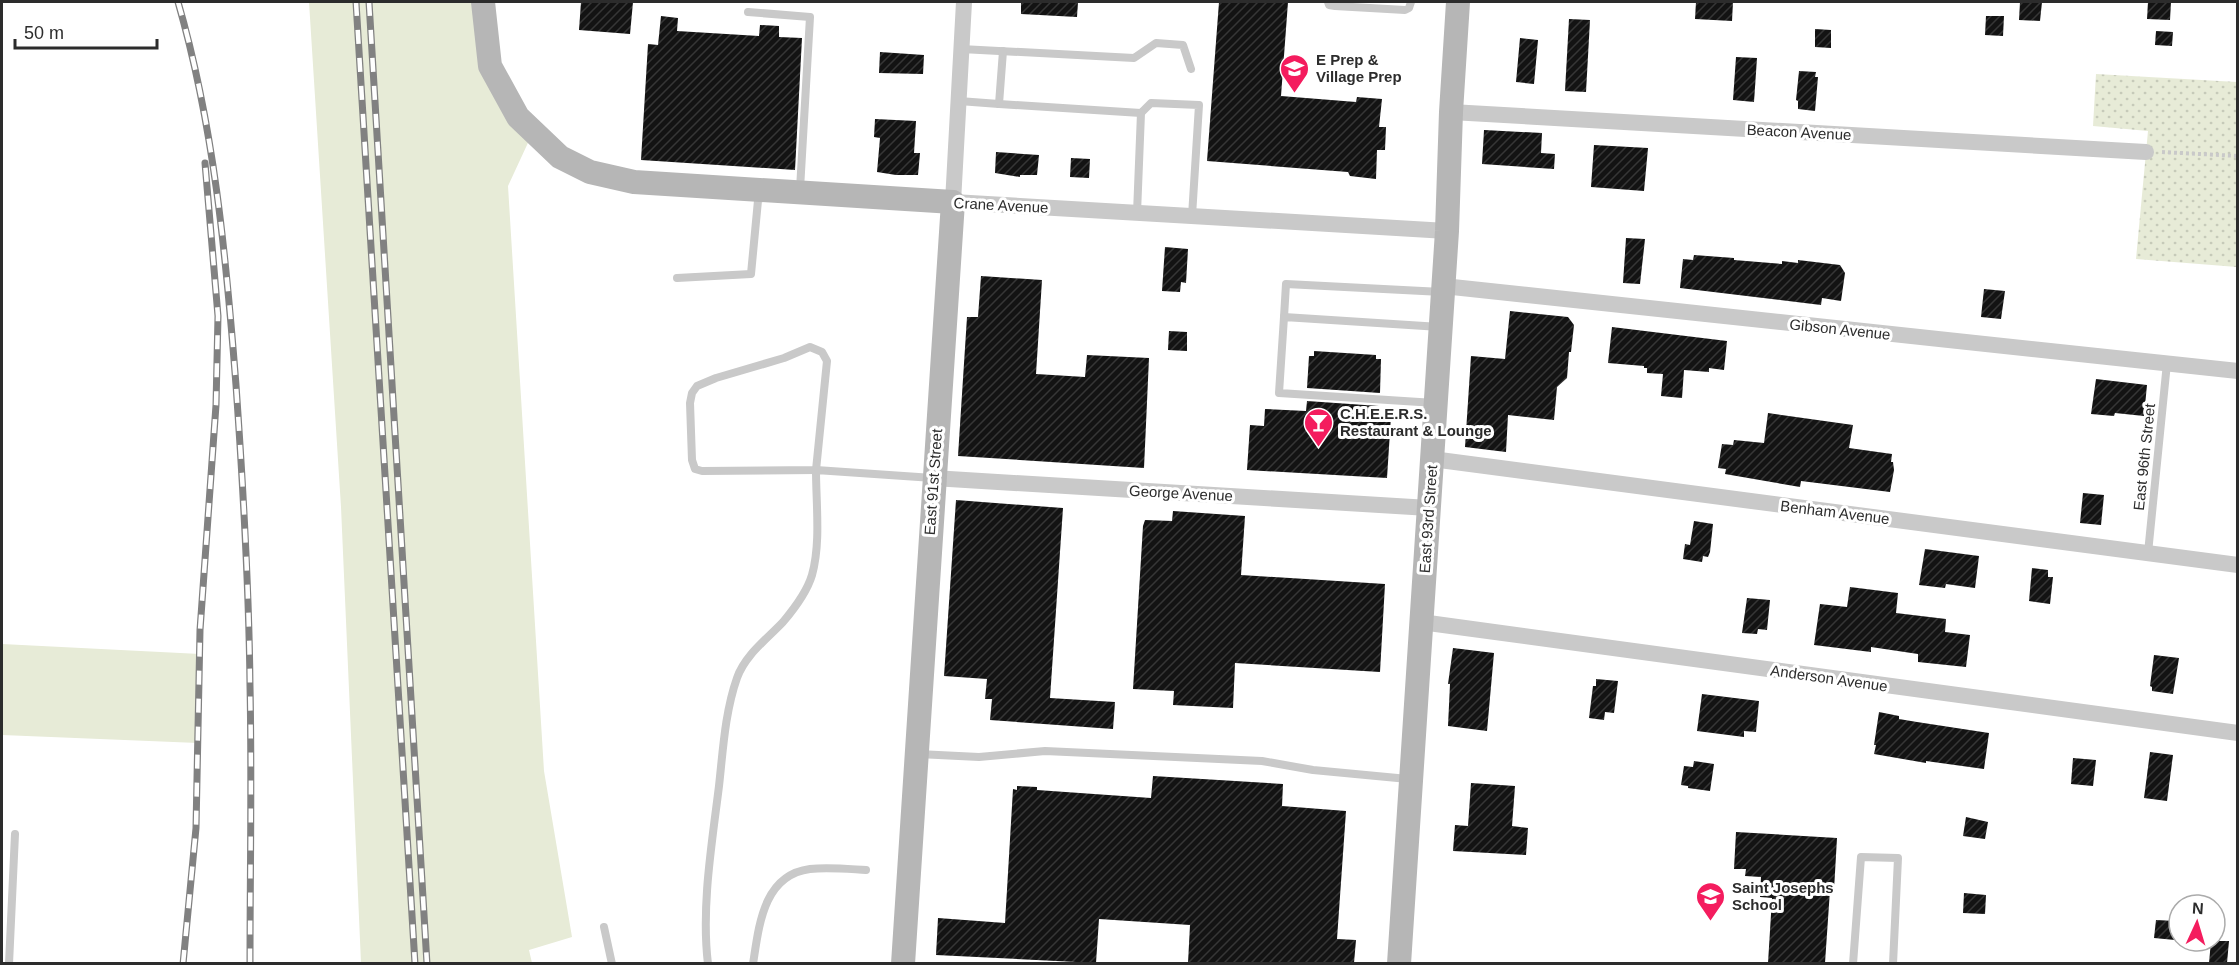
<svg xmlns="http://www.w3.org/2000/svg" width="2239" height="965" font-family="Arial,sans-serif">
<defs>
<pattern id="park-dots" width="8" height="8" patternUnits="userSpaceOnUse" patternTransform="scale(1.5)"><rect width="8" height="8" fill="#e7ebd7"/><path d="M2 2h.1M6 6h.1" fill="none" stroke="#c6cab9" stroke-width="1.8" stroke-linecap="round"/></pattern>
<pattern id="building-hatch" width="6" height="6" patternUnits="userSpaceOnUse" patternTransform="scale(1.5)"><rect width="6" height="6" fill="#131313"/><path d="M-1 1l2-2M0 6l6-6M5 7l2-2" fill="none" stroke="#363636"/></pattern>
</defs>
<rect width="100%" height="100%" fill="#fff"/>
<g fill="#e7ebd7">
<polygon points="309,2 483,2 490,66 533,132 508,186 544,771 572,937 529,950 532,963 361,963 341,507"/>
<polygon points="2,644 200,654 198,743 2,735"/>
</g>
<polygon fill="url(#park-dots)" points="2096,74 2237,82 2237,267 2136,259 2148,131 2093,126"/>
<g fill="url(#building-hatch)">
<polygon points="581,2 633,2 630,34 579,30"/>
<polygon points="1021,2 1078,2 1077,17 1021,14"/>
<polygon points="1219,2 1288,2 1281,96 1356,102 1357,97 1382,99 1379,127 1386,127 1385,150 1377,150 1376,179 1350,176 1348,172 1207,161"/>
<polygon points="1696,2 1733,2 1732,21 1695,19"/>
<polygon points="2020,2 2042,2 2040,21 2019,20"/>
<polygon points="2148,2 2171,2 2170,20 2147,19"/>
<polygon points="661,16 678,18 677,31 759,36 760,25 779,26 779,37 802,38 795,170 641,160 648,44 658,45"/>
<polygon points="1986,16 2004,16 2003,36 1985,35"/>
<polygon points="1569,19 1590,20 1586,92 1565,91"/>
<polygon points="1815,29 1831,30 1831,48 1815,47"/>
<polygon points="2156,31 2173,32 2172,46 2155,45"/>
<polygon points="1520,38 1538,40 1534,84 1516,82"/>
<polygon points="880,52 924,55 923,74 879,73"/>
<polygon points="1736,57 1757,58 1754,102 1733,100"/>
<polygon points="1799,71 1816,72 1815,77 1818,77 1815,111 1798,109 1798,101 1796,100"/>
<polygon points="875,119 916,121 914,153 920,153 918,175 896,175 877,172 880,138 874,137"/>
<polygon points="1484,130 1542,133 1541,153 1555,154 1554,169 1482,164"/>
<polygon points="1594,145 1648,148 1644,191 1591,187"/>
<polygon points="996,152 1039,155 1037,175 1020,175 1020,177 995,173"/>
<polygon points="1071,158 1090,159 1089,178 1070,177"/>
<polygon points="1626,238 1645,239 1640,284 1623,283"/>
<polygon points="1165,247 1188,249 1186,283 1181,282 1180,292 1162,291"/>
<polygon points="1694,255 1734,258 1734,260 1782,264 1782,261 1798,263 1798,260 1840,265 1845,273 1841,301 1822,298 1821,305 1680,288 1683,259 1693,260"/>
<polygon points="981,276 1042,280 1036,374 1085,377 1087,355 1149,358 1144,468 958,456 967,317 978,317"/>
<polygon points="1984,289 2005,291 2001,319 1981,317"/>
<polygon points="1510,311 1568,317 1574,325 1571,352 1569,352 1567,378 1557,387 1554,420 1508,415 1506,452 1465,447 1471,356 1505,359"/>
<polygon points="1612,327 1727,341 1724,370 1709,368 1709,372 1684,370 1682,398 1661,396 1663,374 1647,373 1647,368 1644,368 1644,366 1608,363"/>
<polygon points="1169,331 1187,332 1187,351 1168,350"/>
<polygon points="1314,351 1376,355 1376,359 1381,359 1380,393 1307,388 1309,356 1314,356"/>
<polygon points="2096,379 2147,385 2144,416 2115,413 2114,416 2091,414"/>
<polygon points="1307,401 1379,406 1378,415 1391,416 1387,478 1247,470 1250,425 1264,426 1265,409 1306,411"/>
<polygon points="1768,413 1853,425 1849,448 1892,454 1891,462 1893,462 1894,470 1890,492 1801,481 1800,487 1725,474 1726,469 1718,468 1722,444 1733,445 1734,440 1764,443"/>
<polygon points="2083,493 2104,495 2101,525 2080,523"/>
<polygon points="956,500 1063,508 1050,698 1115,702 1113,729 990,720 992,699 985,699 987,679 944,676"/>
<polygon points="1173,511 1245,516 1241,575 1385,584 1380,672 1235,663 1233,708 1173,705 1174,691 1133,689 1143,526 1145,520 1172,521"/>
<polygon points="1694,521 1713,524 1710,552 1708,557 1703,556 1702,562 1683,559 1685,544 1690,545"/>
<polygon points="1925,549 1979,556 1975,588 1946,584 1945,588 1919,585"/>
<polygon points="2032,568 2048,570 2048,577 2053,577 2050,604 2029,601"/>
<polygon points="1850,587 1898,593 1896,613 1946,619 1945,632 1970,635 1966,667 1918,662 1918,654 1871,647 1871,652 1814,645 1820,604 1847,607"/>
<polygon points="1747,598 1770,600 1767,630 1758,629 1757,634 1742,633"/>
<polygon points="1453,648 1494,653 1487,731 1448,726 1450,684 1448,684"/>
<polygon points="2154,655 2179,658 2173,694 2152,691 2152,687 2150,686"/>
<polygon points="1596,679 1618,681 1614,713 1605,712 1604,720 1589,718 1593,686 1596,686"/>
<polygon points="1702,694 1759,701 1756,732 1744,731 1744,737 1697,731"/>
<polygon points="1879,712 1899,716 1899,719 1917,722 1989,733 1984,769 1926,761 1926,763 1874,754 1876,745 1874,745"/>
<polygon points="2150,752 2173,755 2167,801 2144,798"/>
<polygon points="2073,758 2096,760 2093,786 2071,784"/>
<polygon points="1694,761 1714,764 1710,791 1688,788 1688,786 1681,785 1684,766 1693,767"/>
<polygon points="1153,776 1283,784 1282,806 1346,811 1337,939 1356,940 1354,963 1188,963 1190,925 1099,919 1096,963 936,955 938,918 1005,923 1013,789 1017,790 1017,786 1037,787 1037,790 1151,798"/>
<polygon points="1471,783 1515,786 1512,826 1528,828 1526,855 1453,851 1455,825 1468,826"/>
<polygon points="1966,817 1988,822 1985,839 1963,836"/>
<polygon points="1736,832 1837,838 1834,890 1830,890 1825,963 1768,963 1772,898 1760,897 1761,877 1745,876 1746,869 1734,869"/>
<polygon points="1964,893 1986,895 1985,914 1963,913"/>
<polygon points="2156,920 2176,921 2175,940 2154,938"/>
<polygon points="2211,941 2229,941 2227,963 2209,963"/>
</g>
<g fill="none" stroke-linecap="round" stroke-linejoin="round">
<polyline stroke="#c9c9c9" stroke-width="4" stroke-dasharray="3 3" stroke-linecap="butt" points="2162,152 2238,156"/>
<g stroke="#c9c9c9" stroke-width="8">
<polyline points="1328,2 1329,5 1335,6 1405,10 1409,8 1411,2"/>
<polyline points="748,12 810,17 800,189"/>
<polyline points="961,49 1134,58 1156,43 1183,45 1191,69"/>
<polyline points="959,101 999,104 1003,51"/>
<polyline points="999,104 1141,113 1151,103 1199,105 1192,216"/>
<polyline points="1137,213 1141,113"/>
<polyline points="677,278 751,274 759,190"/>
<polyline points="1284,317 1286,284 1442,292"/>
<polygon points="810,347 822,352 827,361 816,470 702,471 695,469 692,460 690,403 692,393 697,386 716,378 784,358"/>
<polyline points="1435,403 1279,393 1284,317 1440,327"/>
<polyline points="2148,553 2167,363"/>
<polyline points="918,754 979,757 1045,751 1262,761 1313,770 1408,779"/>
<polyline points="604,927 612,964"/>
<polyline points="9,964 15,834"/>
<path d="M708,964C701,907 712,843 719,786C723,750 725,712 737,678C745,655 767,639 783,622C794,609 807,592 812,575C821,543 816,504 816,470L933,478"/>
<path d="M753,964C759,926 763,875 810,869C828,867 848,869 866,870"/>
<polyline points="1853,964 1861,857 1898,858 1893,964"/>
</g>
<g stroke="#c9c9c9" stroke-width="16">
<polyline points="964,2 953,202 1447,231"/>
<polyline points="1451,112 2146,152"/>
<polyline points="1443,286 2238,371"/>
<polyline points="1432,459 2238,565"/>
<polyline points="933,478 1429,508"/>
<polyline points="1421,622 2238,733"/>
</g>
<g stroke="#b6b6b6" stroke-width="24">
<polyline points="483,2 490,66 518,117 560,157 590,172 634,182 953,202 903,964"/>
<polyline points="1399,964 1447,231 1451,112 1458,2"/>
</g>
<defs>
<g id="rail">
<path d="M178,2C214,126 226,256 236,385C243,485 249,586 250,686C252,779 250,871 250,964"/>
<polyline points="356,2 415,964"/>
<polyline points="369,2 427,964"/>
<polyline points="183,964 196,828 200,630 216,405 218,316 205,163"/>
</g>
</defs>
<use href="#rail" stroke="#818181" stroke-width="7"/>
<use href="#rail" stroke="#fff" stroke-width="4.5" stroke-dasharray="14" stroke-linecap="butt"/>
</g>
<defs>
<symbol id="school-pin" viewBox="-11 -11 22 30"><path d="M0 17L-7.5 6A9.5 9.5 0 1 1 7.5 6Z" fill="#f41c5e" stroke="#fff"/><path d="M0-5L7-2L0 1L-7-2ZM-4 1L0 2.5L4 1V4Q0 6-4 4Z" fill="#fff"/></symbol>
<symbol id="bar-pin" viewBox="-11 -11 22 30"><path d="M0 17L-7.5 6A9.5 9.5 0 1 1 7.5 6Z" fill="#f41c5e" stroke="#fff"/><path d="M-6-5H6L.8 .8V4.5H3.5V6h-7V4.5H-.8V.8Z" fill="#fff"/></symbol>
</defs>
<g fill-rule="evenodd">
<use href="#school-pin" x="1278" y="52" width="33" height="45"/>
<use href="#bar-pin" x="1302" y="406" width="33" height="45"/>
<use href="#school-pin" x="1694" y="880" width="33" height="45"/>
</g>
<g text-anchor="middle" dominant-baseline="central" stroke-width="6" stroke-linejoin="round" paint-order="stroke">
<g font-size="15" font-weight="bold" fill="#2c2c2c" stroke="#fff" text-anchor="start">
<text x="1316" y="59">E Prep &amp;<tspan x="1316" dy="17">Village Prep</tspan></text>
<text x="1340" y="413">C.H.E.E.R.S.<tspan x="1340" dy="17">Restaurant &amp; Lounge</tspan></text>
<text x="1732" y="887">Saint Josephs<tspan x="1732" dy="17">School</tspan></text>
</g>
<g font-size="15" fill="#2c2c2c" stroke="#fff">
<text transform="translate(1799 132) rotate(3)">Beacon Avenue</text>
<text transform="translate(1001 205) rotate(3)">Crane Avenue</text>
<text transform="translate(1840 329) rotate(6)">Gibson Avenue</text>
<text transform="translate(2144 457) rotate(-84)">East 96th Street</text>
<text transform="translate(933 482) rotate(-86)">East 91st Street</text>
<text transform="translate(1181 493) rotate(3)">George Avenue</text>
<text transform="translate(1835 512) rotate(7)">Benham Avenue</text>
<text transform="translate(1428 519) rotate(-86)">East 93rd Street</text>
<text transform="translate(1829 678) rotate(8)">Anderson Avenue</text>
</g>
</g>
<rect width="2239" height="965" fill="none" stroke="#2c2c2c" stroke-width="6"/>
<g transform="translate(2197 923) rotate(4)"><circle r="28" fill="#ffffff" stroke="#ababab" stroke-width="1.5"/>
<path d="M0-4.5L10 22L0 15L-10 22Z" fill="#f41c5e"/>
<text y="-9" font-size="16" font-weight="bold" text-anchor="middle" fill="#2c2c2c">N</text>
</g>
<path d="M15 39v9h142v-9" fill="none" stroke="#2c2c2c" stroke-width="3"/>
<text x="24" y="39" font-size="18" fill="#2c2c2c" stroke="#ffffff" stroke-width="4.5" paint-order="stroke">50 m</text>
</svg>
